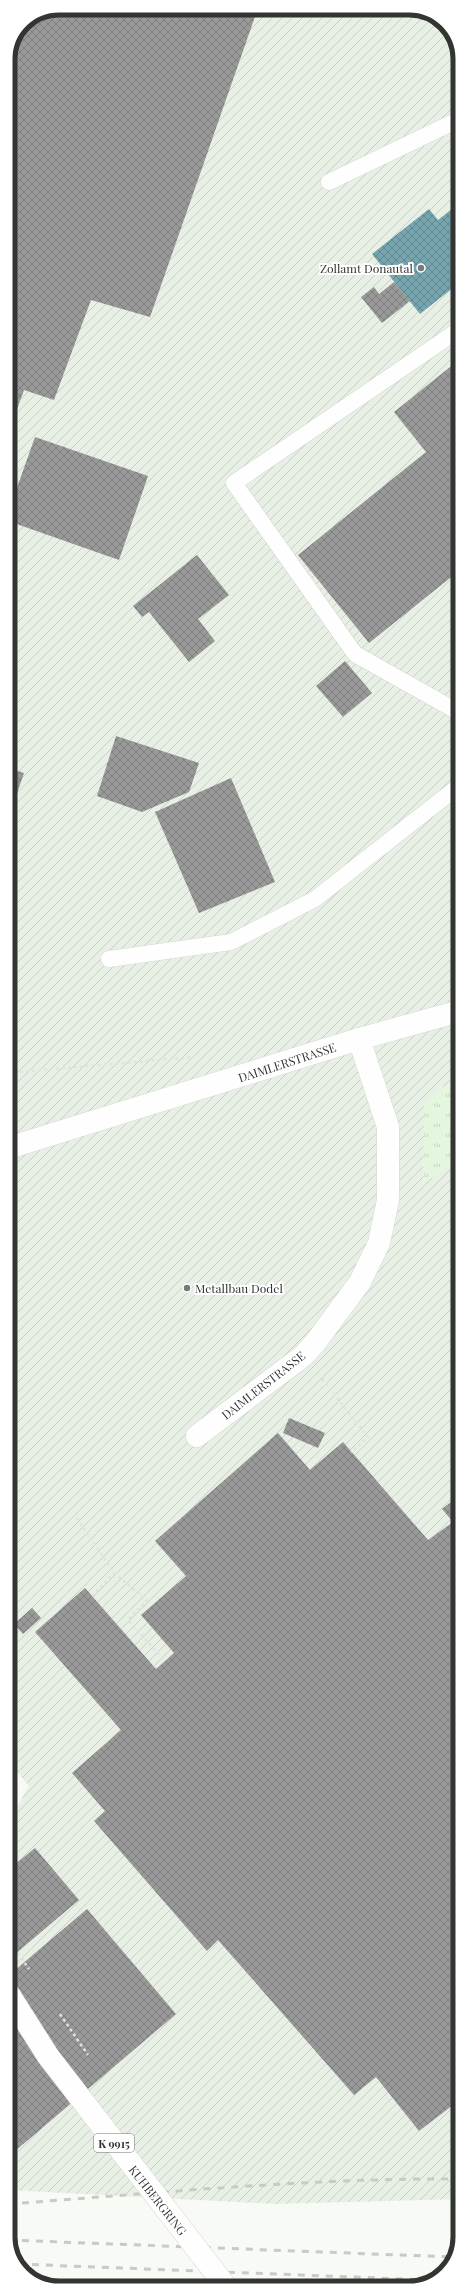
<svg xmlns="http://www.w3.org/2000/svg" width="468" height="2296" font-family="'Playfair Display',serif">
<defs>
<pattern id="industrial-furrows" width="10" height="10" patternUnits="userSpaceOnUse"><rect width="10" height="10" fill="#e8f0e5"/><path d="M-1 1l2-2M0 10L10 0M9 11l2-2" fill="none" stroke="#c7cec5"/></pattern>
<pattern id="grass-tufts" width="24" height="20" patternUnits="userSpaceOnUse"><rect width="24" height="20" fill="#e5f6df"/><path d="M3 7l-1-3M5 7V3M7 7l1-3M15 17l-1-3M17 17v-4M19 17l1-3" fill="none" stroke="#c5d4c0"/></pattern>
<pattern id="public-cross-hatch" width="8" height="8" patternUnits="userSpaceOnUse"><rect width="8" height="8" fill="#76a5af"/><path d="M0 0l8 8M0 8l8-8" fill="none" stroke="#61878f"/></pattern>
<pattern id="industry-cross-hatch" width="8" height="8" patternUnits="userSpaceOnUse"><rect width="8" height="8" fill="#999"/><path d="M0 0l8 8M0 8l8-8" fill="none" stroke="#7d7e7d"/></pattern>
</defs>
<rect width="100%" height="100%" fill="#f7faf5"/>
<polygon fill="url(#industrial-furrows)" points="59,8 416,8 445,23 460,52 460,2199 276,2204 8,2190 8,1823 29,1786 8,1761 8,59 23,23"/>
<path fill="url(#grass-tufts)" d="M460,1081V1159L423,1184L424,1104C434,1090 444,1085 460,1081Z"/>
<polygon fill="url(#public-cross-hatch)" points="460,203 460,282 420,314 372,254 429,209 438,220"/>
<g fill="url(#industry-cross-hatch)">
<polygon points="59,8 258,8 150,317 91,300 54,400 24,390 8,434 8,59 23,23"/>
<polygon points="394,282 410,301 382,323 361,297 374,287 379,294"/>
<polygon points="460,359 460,570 369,643 298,555 426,452 394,412"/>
<polygon points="35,437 148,476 119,560 8,521 8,513"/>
<polygon points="197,555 229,595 198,619 215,641 189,662 149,612 142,617 133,606"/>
<polygon points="345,661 372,693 343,717 316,686"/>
<polygon points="116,736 199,763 189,792 142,812 97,796"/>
<polygon points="8,768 24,773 8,820"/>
<polygon points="231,778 275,882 199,913 155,812"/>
<polygon points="8,855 16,864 8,873"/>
<polygon points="289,1418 325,1433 318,1448 283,1433"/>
<polygon points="278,1433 310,1470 343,1442 428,1540 453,1522 442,1509 460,1495 460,2106 456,2109 453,2105 419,2131 376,2077 354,2095 218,1940 207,1951 94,1821 105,1811 72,1773 121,1730 35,1632 85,1588 156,1669 174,1653 141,1615 186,1576 155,1541"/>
<polygon points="32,1608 41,1618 23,1634 14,1624"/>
<polygon points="35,1848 79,1900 8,1960 8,1870"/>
<polygon points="87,1909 176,2014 8,2157 8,1976"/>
</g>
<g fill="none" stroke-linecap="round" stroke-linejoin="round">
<defs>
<g id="service">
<polyline points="329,182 460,119"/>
<polyline points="460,329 234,483 355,654 460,713"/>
<polyline points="109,959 231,942 315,899 460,785"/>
</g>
<g id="minor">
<polyline points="8,1148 359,1039 460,1011"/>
<polyline points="197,1436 303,1356 315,1343 360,1282 379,1243 388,1200 388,1127 359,1039"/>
</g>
</defs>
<use href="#service" stroke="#d5d7d3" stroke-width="17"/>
<use href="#minor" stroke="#d5d7d3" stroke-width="23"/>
<g stroke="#e0e1e0" stroke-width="2.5" stroke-dasharray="3 3" stroke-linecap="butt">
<polyline points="8,1073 193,1057"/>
<polyline points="322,1379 368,1437 351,1452"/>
<polyline points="77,1518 114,1573 147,1600 128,1620 165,1661"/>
<polyline points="92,1596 114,1573"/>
</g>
<use href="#service" stroke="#fefefe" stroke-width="16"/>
<use href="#minor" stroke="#fefefe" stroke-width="22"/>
<g stroke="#c8c9c8" stroke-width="3" stroke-dasharray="7 7" stroke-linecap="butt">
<path d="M8,2204C159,2193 309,2178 460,2179"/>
<polyline points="8,2240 452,2257"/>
<polyline points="18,2264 430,2280"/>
</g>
<defs>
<polyline id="primary-bridge" points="8,1993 48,2056 227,2288"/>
</defs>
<use href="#primary-bridge" stroke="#d5d7d3" stroke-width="23" stroke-linecap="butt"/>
<g stroke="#e0e1e0" stroke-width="2.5" stroke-dasharray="3 3" stroke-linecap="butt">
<polyline points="8,1938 29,1969"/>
<polyline points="60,2014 88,2055"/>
<polyline points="257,2282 262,2288"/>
</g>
<use href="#primary-bridge" stroke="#fefefe" stroke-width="22"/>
</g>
<g fill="#777a76" stroke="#fff" stroke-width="1.5">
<circle cx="421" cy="268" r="4"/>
<circle cx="187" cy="1288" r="4"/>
</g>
<g text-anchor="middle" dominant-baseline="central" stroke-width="4" stroke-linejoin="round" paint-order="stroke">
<rect fill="#fff" stroke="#70726f" stroke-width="1" x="94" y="2134" width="40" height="18" rx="3"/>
<g font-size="11" font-weight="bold" fill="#323531">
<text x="114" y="2143">K 9915</text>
</g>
<g font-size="12" fill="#323531" stroke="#fff" text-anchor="end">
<text x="413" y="268">Zollamt Donautal</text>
<text x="195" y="1288" text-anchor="start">Metallbau Dodel</text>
</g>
<g font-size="12" fill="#323531" stroke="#fff">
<text transform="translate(287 1062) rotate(-18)">DAIMLERSTRASSE</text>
<text transform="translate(263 1385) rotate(-38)">DAIMLERSTRASSE</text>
<text transform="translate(158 2200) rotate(52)">KUHBERGRING</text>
</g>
</g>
<path d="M0 0H468V2296H0ZM59 15H409A44 44 0 0 1 453 59V2237A44 44 0 0 1 409 2281H59A44 44 0 0 1 15 2237V59A44 44 0 0 1 59 15Z" fill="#fff" fill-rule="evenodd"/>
<path fill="none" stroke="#323531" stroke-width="5" d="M59 15H409A44 44 0 0 1 453 59V2237A44 44 0 0 1 409 2281H59A44 44 0 0 1 15 2237V59A44 44 0 0 1 59 15Z"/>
</svg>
